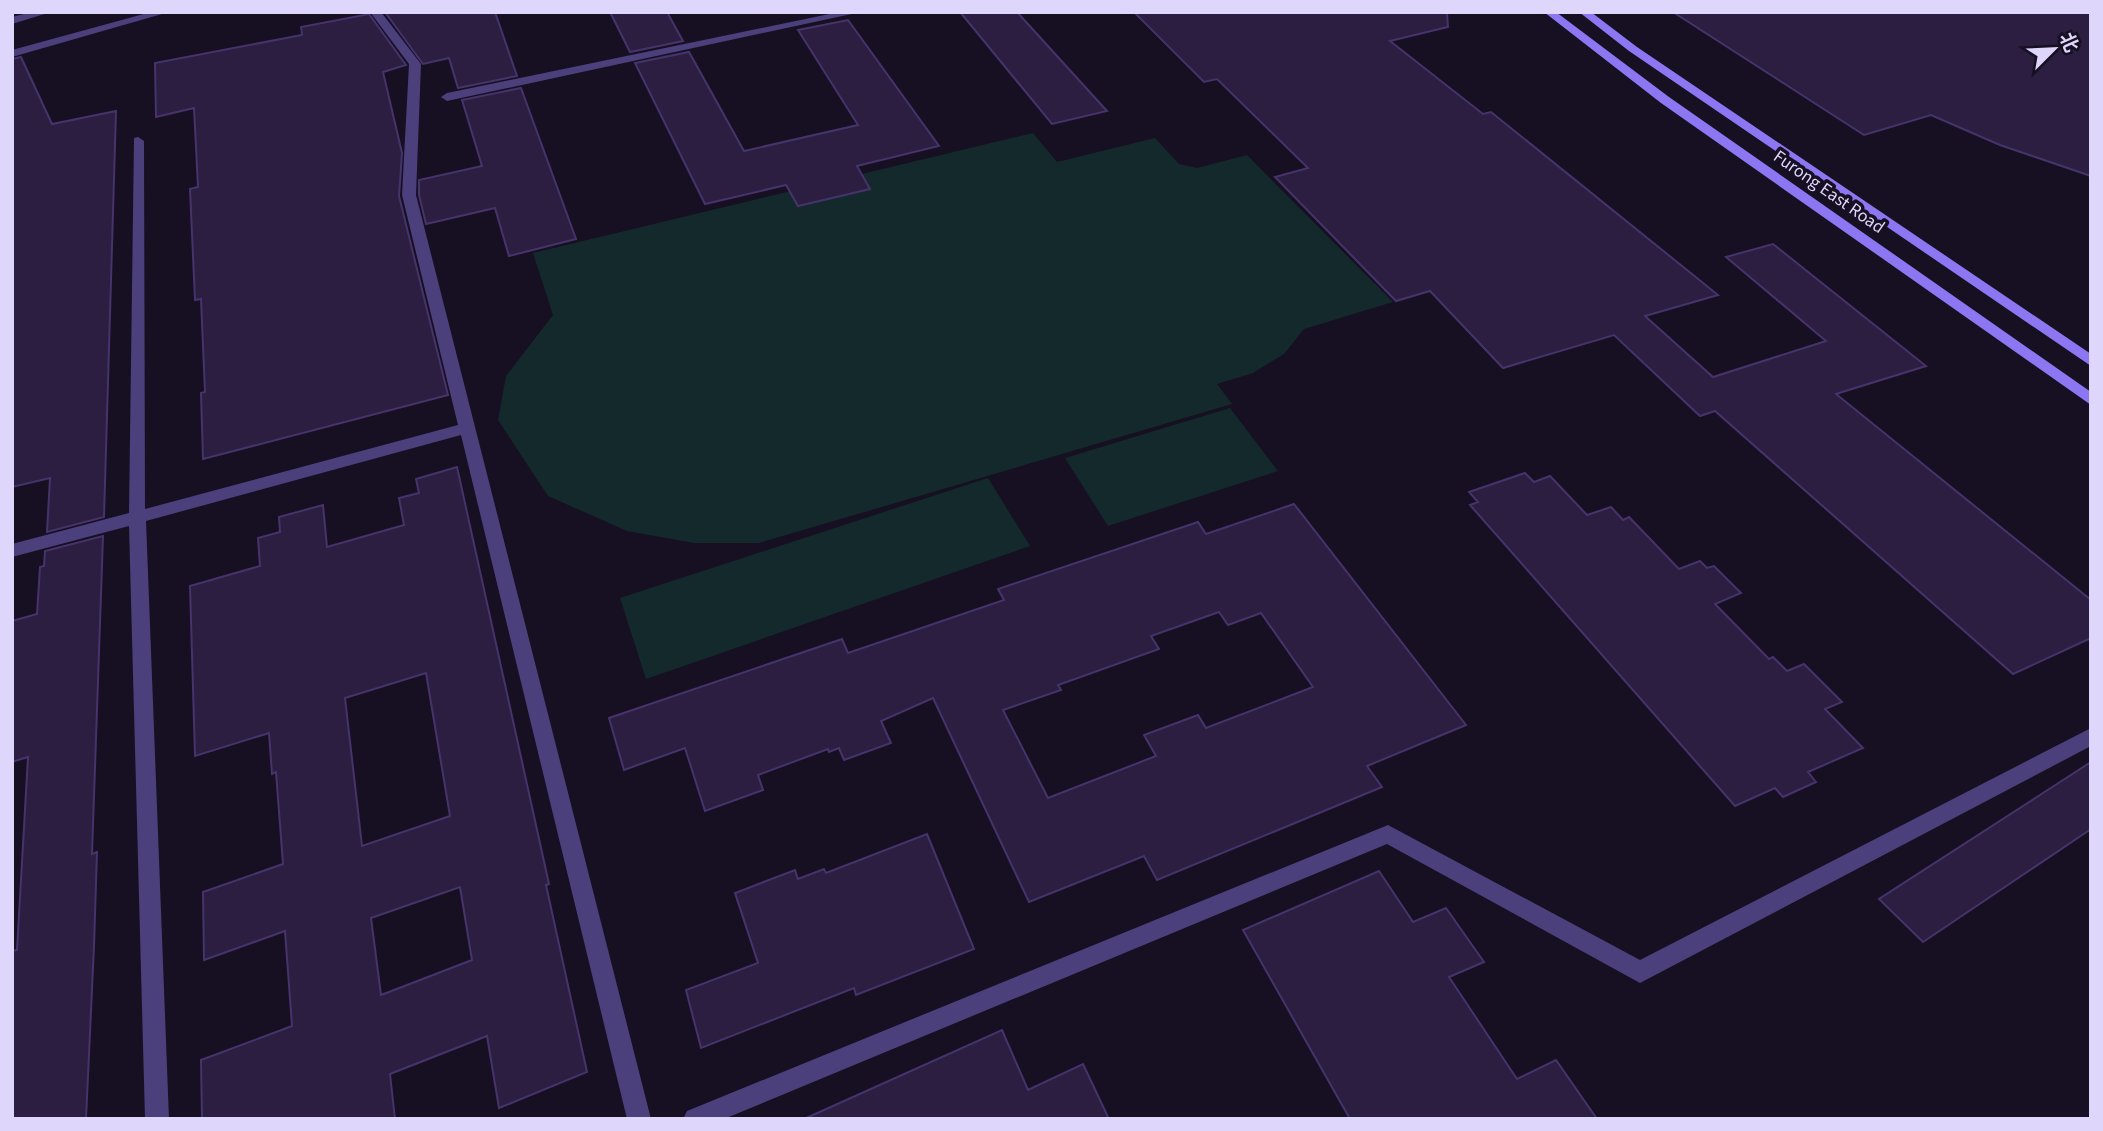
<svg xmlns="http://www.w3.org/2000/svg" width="2103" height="1131" font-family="'Source Sans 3','Noto Sans SC',sans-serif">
<rect width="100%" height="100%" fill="#161022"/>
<g fill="#14292b">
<polygon points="1033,133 1057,162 1155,138 1179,164 1197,168 1247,155 1393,302 1304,329 1284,354 1253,373 1217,384 1232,404 759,543 694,543 627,531 548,496 498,420 506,376 553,315 533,253"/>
<polygon points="1230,408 1278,471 1108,526 1065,458"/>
<polygon points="988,478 1030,546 646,679 620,598"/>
</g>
<g fill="#2b1e41" stroke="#46336b" stroke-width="2" fill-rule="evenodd">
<polygon points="385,12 495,12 517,76 458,88 449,58 423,64"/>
<polygon points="610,12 667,12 683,41 630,52"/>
<polygon points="960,12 1017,12 1107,111 1052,124"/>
<polygon points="1134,12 1447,12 1448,27 1390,41 1483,114 1491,112 1718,295 1645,316 1713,377 1826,341 1726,257 1773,244 1926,366 1836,394 2091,600 2091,638 2013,674 1715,411 1700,416 1614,335 1503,368 1430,291 1396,301 1275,177 1308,168 1217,79 1204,82"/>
<polygon points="1673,12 2091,12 2091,176 2000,145 1931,115 1864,135"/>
<polygon points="369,14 406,65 383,72 402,153 399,196 448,395 203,459 201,393 205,392 201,299 195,300 190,189 198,187 194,108 156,117 155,63 302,35 301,27"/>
<polygon points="848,20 939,146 857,166 870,189 798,206 786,185 705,204 635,63 689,52 744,151 858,125 798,30"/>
<polygon points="21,57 52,124 116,111 104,517 47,532 50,478 12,487 12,59"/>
<polygon points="521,88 576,239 509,256 495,208 426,224 419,195 419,180 482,166 462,100"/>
<path d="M457,467L549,884L546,885L587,1072L499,1108L487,1036L390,1074L395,1119H202L201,1060L292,1026L285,931L204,960L203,892L283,864L276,772L272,774L269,733L195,756L190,586L260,566L258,538L280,532L279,517L323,505L327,547L404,525L399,498L419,493L416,479ZM426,673L450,816L362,846L345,698ZM460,887L472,960L381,995L371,918Z"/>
<polygon points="1525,473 1534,482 1550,476 1587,515 1611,507 1623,520 1629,517 1679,569 1700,561 1707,568 1714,566 1741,593 1715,604 1769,659 1773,657 1787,671 1804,664 1842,702 1825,709 1863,748 1808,772 1816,782 1783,797 1775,788 1735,806 1470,505 1478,502 1469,492"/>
<path d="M1294,504L1466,725L1367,766L1382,787L1157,880L1144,856L1029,902L933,698L881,721L891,743L844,760L839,748L829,752L828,749L758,775L763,790L705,811L685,748L624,770L609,718L842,639L848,653L1004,600L998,589L1198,522L1206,534ZM1219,612L1228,625L1261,613L1313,687L1206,728L1198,715L1144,735L1156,756L1048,798L1003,710L1061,690L1058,685L1159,649L1151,636Z"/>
<polygon points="103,536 92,854 97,852 94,946 86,1119 12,1119 12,951 17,950 28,757 12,762 12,621 37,614 40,567 44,566 45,551"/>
<polygon points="2091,762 2091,829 1923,942 1879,899"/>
<polygon points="927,834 974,949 856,995 854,988 701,1048 686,990 758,963 735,893 795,870 798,879 824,869 826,873"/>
<polygon points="1379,871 1413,922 1446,908 1484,962 1449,977 1517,1079 1556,1060 1597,1119 1350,1119 1243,930"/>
<polygon points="1002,1030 1028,1090 1083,1064 1109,1119 804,1119"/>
</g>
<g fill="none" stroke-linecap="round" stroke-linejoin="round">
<g fill="#4b407c" fill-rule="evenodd">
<polygon points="32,12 51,12 12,24 12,17"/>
<polygon points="839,12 861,12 447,101 441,97 447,93"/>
</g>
<g fill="#4b407c" fill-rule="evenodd">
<polygon points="370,12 381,12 421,64 416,195 651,1119 627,1119 461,435 146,521 169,1119 145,1119 129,526 12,557 12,544 129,513 134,138 138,137 144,141 145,509 458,425 402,195 409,64"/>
<polygon points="2091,728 2091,746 1640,983 1387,844 724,1119 683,1119 687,1111 1388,825 1640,960"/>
</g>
<polygon fill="#4b407c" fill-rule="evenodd" points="151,12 169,12 12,57 12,50"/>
<g fill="#8c76f1" fill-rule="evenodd">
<polygon points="1544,12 1556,12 1669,97 2091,392 2091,405 1661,103"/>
<polygon points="1579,12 1591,12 1637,47 2091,354 2091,366 1629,51"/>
</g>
</g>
<g text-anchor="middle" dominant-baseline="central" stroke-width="7" stroke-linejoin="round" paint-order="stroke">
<g font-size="18" fill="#dfd6fb" stroke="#161022">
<text transform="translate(1829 192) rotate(35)">Furong East Road</text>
</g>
</g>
<rect width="2103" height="1131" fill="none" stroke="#dfd6fb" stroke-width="28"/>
<g transform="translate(2054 49) rotate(66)" stroke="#161022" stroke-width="5" paint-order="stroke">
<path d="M0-5L12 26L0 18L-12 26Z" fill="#dfd6fb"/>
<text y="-10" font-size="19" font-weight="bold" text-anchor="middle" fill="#dfd6fb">北</text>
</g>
</svg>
